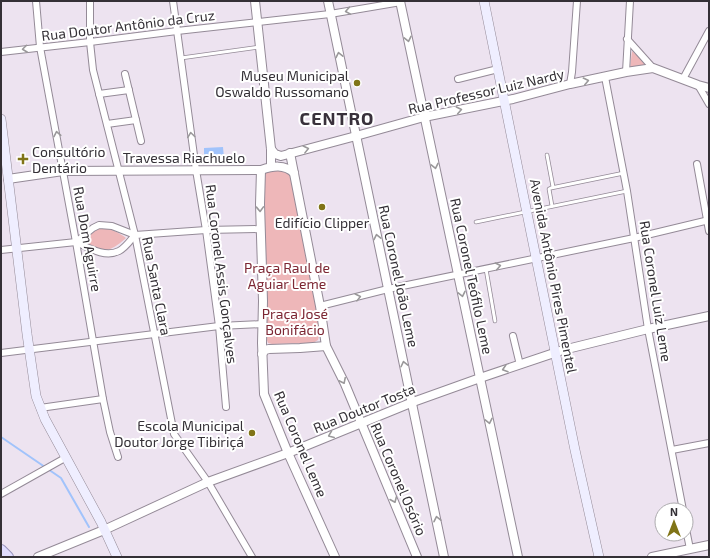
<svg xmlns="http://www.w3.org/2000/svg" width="710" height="558" font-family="'Exo 2',sans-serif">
<rect width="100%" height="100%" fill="#ede3f0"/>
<g fill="#eeb7b9">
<polygon points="632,51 649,66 630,68"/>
<polygon points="284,170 291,175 318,316 320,332 318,340 313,343 272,344 268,343 267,340 264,175 267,171"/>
<path d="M101,228C110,228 118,232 126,238C108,254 102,253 82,242L93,230Z"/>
</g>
<polygon fill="#a1c3fb" points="223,147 224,158 204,159 204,148"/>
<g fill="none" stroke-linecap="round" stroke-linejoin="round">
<polyline stroke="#a1c3fb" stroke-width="2" points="1,437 61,478 89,527"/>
<defs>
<g id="service">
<polyline points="181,58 260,47"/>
<polyline points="547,155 553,187"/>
<polyline points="552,206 549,189 551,188 624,173"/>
<polyline points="476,222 627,191"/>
<polyline points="486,269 495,321"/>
</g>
<g id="minor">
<polyline points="36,1 40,47 76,242 103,399 110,432 118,457"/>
<polyline points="90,1 90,42 93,70 135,235 174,434 208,482 252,557"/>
<polyline points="173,1 196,170 206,230 219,326 226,407"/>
<polyline points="627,39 653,68"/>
<polyline points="1,52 90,42 177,31 330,14 401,2"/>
<polyline points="626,72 630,1"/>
<polyline points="125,74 141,141"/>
<polyline points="605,77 627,191 648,329 683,510"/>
<polyline points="458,79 498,69"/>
<polyline points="683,79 709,31"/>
<polyline points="570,84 572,72 577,1"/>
<polyline points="698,85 709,104"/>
<polyline points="99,94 129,90"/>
<polyline points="107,124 136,120"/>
<polyline points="697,164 709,231"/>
<path d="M135,235C130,241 125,248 119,251C105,258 89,248 76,242L93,228L99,225L112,226L135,235L206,230L261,229"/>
<polyline points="1,250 76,242"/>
<polyline points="320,306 388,289 634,238 709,220"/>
<polyline points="513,336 520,365"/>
<polyline points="1,353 219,326 263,324"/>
<polyline points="40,408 103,399"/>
<polyline points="672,450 709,443"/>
<polyline points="1,494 65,458"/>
<polyline points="686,529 690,549"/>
</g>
<g id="tertiary">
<polyline points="255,1 271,149 271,166"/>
<polyline points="328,1 444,557"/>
<polyline points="400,1 518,557"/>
<polyline points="271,149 275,154 281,156 356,136 424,117 513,99 570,84 626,72 653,68 698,85 709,88"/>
<polyline points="290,153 320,306 326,346 345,384 417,557"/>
<polyline points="261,170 260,204 263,301 262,343 264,394 288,453 335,557"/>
<path d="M8,179L63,171L261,170C273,166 284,164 294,173"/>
<polyline points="262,354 265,350 269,349 300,348 326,346"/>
<polyline points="38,557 104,530 208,482 288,453 413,402 480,378 563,350 648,329 709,316"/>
<polyline points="652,557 709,545"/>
</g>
<g id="secondary">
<polyline points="484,1 575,450 599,557"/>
<polyline points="1,119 27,334 36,396 45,419 101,522 117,557"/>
</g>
<polyline id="primary" points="1,550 8,557"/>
</defs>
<use href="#service" stroke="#948a97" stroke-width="4.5"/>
<use href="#minor" stroke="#948a97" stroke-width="8"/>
<use href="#tertiary" stroke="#948a97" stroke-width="10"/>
<use href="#secondary" stroke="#948a97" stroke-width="10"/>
<use href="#primary" stroke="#9691b9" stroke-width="12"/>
<use href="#service" stroke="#fff" stroke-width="3"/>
<use href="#minor" stroke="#fff" stroke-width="6"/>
<use href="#tertiary" stroke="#fff" stroke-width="8"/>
<use href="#secondary" stroke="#efeeff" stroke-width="9"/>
<use href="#primary" stroke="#e0dcff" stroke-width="10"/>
</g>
<defs><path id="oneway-chevron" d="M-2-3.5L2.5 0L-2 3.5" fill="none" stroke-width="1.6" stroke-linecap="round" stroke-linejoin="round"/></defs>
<g stroke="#9a989a">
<use href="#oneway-chevron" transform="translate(348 11) rotate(170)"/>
<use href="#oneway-chevron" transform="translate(408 39) rotate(78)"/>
<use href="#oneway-chevron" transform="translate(25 49) rotate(173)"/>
<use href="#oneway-chevron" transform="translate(339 55) rotate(-102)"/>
<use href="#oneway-chevron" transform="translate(586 81) rotate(-12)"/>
<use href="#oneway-chevron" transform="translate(459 110) rotate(-11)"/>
<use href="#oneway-chevron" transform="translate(57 134) rotate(-101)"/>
<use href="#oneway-chevron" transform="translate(191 135) rotate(-98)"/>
<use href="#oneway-chevron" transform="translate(306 149) rotate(-14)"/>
<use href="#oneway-chevron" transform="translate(435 166) rotate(78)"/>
<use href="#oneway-chevron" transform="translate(260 209) rotate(88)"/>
<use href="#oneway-chevron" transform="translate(377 237) rotate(-102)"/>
<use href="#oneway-chevron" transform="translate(498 266) rotate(-12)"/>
<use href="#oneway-chevron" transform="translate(462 294) rotate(78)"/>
<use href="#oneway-chevron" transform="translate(358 297) rotate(-14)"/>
<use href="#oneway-chevron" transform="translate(404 364) rotate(-103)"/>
<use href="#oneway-chevron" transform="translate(505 369) rotate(162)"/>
<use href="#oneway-chevron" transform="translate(343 381) rotate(64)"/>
<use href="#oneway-chevron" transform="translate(489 421) rotate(78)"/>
<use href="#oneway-chevron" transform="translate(331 435) rotate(158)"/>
<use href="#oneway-chevron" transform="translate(394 500) rotate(67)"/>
<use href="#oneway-chevron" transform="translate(437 519) rotate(-102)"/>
</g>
<g fill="#807417" stroke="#fff" stroke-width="1.5">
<circle cx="357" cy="83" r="4"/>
<path d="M21 153h4v4h4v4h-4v4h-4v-4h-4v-4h4z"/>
<circle cx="322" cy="207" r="4"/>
<circle cx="252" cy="433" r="4"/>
</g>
<g text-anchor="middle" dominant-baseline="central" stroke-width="4" stroke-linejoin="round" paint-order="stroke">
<g font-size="14" fill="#343036" stroke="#fff">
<text transform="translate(128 25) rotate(-7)">Rua Doutor Antônio da Cruz</text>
<text transform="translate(486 91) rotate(-13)">Rua Professor Luiz Nardy</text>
<text x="184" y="157">Travessa Riachuelo</text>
<text transform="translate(88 239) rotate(80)">Rua Dom Aguirre</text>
<text transform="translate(222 274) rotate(83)">Rua Coronel Assis Gonçalves</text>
<text transform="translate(399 276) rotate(78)">Rua Coronel João Leme</text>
<text transform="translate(472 276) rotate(78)">Rua Coronel Teófilo Leme</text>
<text transform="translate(554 276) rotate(79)">Avenida Antônio Pires Pimentel</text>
<text transform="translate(157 286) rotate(79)">Rua Santa Clara</text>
<text transform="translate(656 291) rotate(81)">Rua Coronel Luiz Leme</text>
<text transform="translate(364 408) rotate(-22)">Rua Doutor Tosta</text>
<text transform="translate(301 444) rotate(67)">Rua Coronel Leme</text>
<text transform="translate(399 479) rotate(67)">Rua Coronel Osório</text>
</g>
<g font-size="14" fill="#343036" stroke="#fff" text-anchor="end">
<text x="349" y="75">Museu Municipal<tspan x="349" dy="16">Oswaldo Russomano</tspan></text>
<text x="32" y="151" text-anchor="start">Consultório<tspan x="32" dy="16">Dentário</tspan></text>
<text x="322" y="222" text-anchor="middle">Edifício Clipper</text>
<text x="244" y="425">Escola Municipal<tspan x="244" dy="16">Doutor Jorge Tibiriçá</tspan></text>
</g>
<g font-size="14" fill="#7c2633" stroke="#fff">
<text x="287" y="267">Praça Raul de<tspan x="287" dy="16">Aguiar Leme</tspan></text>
<text x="295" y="313">Praça José<tspan x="295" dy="16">Bonifácio</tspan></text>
</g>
<g font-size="18" font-weight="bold" letter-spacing="1" fill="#39313b" stroke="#fff">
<text x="337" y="118">CENTRO</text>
</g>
</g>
<rect width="710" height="558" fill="none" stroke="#343036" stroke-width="4"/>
<g transform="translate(674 522)"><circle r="19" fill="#ffffff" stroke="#aeacaf"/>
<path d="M0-3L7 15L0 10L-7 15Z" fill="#807417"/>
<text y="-6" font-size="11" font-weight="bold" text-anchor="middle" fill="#343036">N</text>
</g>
</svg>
